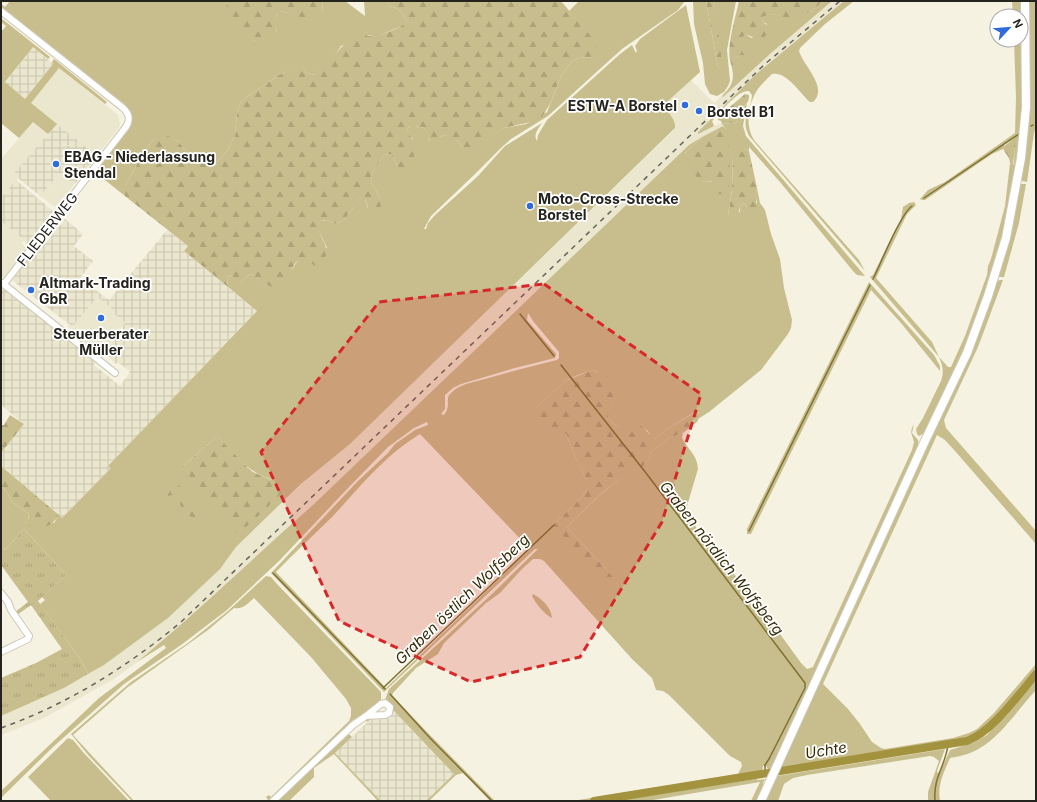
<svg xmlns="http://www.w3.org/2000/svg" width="1037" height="802" font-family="Inter,sans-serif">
<defs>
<pattern id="industrial-grid" width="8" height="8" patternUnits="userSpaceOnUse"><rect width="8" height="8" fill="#ebe6ce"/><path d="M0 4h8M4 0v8" fill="none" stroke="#c9c5b0"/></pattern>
<pattern id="forest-firs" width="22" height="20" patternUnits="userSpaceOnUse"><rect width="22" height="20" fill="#c8be8d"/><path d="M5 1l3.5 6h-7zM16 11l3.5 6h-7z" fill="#aca379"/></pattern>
<pattern id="park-tufts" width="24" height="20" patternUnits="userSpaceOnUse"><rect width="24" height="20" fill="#c8be8d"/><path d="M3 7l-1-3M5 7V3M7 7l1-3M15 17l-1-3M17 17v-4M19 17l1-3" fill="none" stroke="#aca379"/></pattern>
</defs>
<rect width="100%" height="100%" fill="#f5f2e1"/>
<g fill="#ebe6ce">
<polygon points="829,1 846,1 788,49 729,103 712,121 714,126 721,123 723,126 702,137 622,211 518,308 310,510 198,612 154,650 114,679 44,718 1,735 1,716 64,688 104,665 168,618 226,561 236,547 305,481 350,444 675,129 672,117 667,110 666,105 668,100 691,80 714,103 748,70"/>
<polygon points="59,68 118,115 120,126 97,156 30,103"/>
<polygon points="33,122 48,134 13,174 18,178 1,198 1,159"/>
<polygon points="60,173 74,185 55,207 40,196"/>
<polygon points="1,221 22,238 21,239 23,241 22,244 28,249 22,254 22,256 9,274 3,278 1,276"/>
<polygon points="97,296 114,309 112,312 125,323 103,353 98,349 95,352 70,331"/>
</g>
<g fill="url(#industrial-grid)">
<polygon points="33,47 53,64 25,99 5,83"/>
<polygon points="57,124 97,156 74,185 60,173 40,196 13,174"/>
<polygon points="16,180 53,211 27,244 21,239 22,238 1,221 1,198"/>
<polygon points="65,219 83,234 74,246 93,261 80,278 109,300 167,230 188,246 184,251 257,311 109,466 111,468 62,518 1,466 1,453 24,424 1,405 1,289 5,290 95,361 94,365 120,386 130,372 118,362 116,364 104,352 123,328 122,327 125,323 112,312 113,309 97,297 71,329 68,327 70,325 12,280 35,250 38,251 44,244 45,244"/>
<polygon points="394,711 455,774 426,801 381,801 335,753 371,719 386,719"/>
</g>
<g fill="#c8be8d" fill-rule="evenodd">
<path d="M10,1H226C231,25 236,28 255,41L277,32L275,26V17L281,11L292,14L322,12L323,1H345L365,16L364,1H387L390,6L400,10L407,20L404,25L376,37L369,35L341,46L332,60L322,70L314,75L305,72L302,65L279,75L241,101L237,113L235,136L227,151L213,166L190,155L177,140L159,138L154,139L145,150L125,186V196L96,173L89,178L130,126C133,119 132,113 127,108L14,18V16L1,8V4L5,7Z"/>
<path d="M579,1H685L678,10L622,49L548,116L511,139L502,147L475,174L431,216L424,229H426L428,223L435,215L478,176L505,146L542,123C538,129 533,135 537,141L538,135L547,120L620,54L632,45L636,53L637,51L635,46L640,39L686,5L700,72L668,101C663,113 676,115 675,128L350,444L301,484L236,547L220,569L168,618L104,665L88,674L81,660L40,604L45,600L42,597L66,575L24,529L5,550L1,545V486L6,491L12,502L28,513V519L54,523L59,515L62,518L111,468L108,466L257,311L228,287L227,279L229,275L233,277L240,283L249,275L252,274L264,283L292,269L299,259L327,248L317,227L319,221L327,220L336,224L345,219L359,199H365L368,208L380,198L371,181L372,173L384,155L391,154L398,167L413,139L408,133L407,129L410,126H416L424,128L428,134L429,141C447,135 448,130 463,147L491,136L504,128L526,124L547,112L562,74L572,61L579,58L594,57L593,40L569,11ZM217,436C236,456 246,472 274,480L182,467Z"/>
<polygon points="693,1 706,1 718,67 720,68 714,1 736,1 727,50 730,81 728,86 724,92 717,96 710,94 705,84 703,63 694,24"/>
<path d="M824,1H832L771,53L723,97L722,96C733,85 735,79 731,64L732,66L734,65V59L741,55L743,43V36L746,35L752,38L767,24L763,22L761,17C771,13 780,14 789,19L810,12Z"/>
<path d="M844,1H854L825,24L800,48L799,51C803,65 829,88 813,102H810C799,93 788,72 772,74C766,80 757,88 754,96C747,110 746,127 754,140L859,260L865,271L749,136C740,118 751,112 752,95L749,91C737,90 720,113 712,121L714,126L698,134V132L755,75Z"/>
<path d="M1012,1H1022C1022,53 1025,107 1018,159C1012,199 1004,241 991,280C973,333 949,383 925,433L919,436L917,434L916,429L923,418L941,381C944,372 943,366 939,357L870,277L873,275L901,219L903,207L909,203L914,202L916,205L907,214L876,278L932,342L939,357L948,367H951L965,336L987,275L988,266L991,259L1005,206L1010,163L1013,165L1014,163L1015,138L1005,144L1003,149L992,154L925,200H922L920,199L928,190L945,182L1015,133L1016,97L1014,40H1021V16H1013Z"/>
<polygon points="1028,1 1036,1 1036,126 1034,133 1027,182 1022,181 1021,179"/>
<polygon points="1,18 50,57 48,59 33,47 5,82 25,99 53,64 52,62 54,59 107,102 105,104 59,68 31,103 57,124 48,134 33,122 19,138 1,123 1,32 6,26 1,22"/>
<path d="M747,104L743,126L746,136L865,276L857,275L853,271L780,182L749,147V151L744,148L733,156L732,190L728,216L740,212V206L744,203L747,207L757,203L756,197L757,188L760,203L765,210L771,234L780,259L784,288L792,320L791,328L788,334L761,370L709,412L698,419L696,414L693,413L669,428L655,439L651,437L647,430L631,426L623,429L618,427L613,423L608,417V412L617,394L598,372L592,370L578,375L565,381L537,407L566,433L575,456L587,481V488L583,496L553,525L615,579L567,527C578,516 628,466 641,467L648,461L651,452L669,438L683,433L682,438C688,450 697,454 698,469L687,506L688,512L697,529L757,602L801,663L807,669L813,667L912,450L914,442C912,433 909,433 914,424L912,433L918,440L919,448L775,763H773L769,771L766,766H763L762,773L753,775L584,801H572L738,774L742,766L741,762L730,756L669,695L663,691L656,690L652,678L632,659L544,561L540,559H533L522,569L500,593L486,603L444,643L438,654L416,668L393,693L392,695L426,731L495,801H490L463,773L456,775L429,801H426L454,774L394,711L386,719H371L367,722L366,719C373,718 382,720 388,716L385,700L389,689L492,594L538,549H535L384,692L271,573L358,481L388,453L395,444L415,430L428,425L427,422L414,428L388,447L349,487L280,560L227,610L181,645L124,684L53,747L1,798V791L99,698L166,648L164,645L137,662C198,612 254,557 313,505L689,145L702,137L685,153L703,181L714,182L726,129L722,124L735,123L737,122L738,111ZM528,313L533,321L559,352V358L557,360C532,366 509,372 485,379C474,382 459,384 451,393C444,399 452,405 444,415L441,414L445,409V395L453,388L461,384L515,368L555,358L556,354L527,320ZM420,434L530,549L386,688L276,572C294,553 314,535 333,516C361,486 384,456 420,434Z"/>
<polygon points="1020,184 1026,184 1019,223 1004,277 999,277 998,275"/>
<polygon points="1000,280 1003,280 978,347 944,420 946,428 1036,531 1036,544 955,451 945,440 937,435 823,684 848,709 860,724 872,742 881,748 885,749 953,738 969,733 977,729 993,714 1036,664 1036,670 990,724 974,736 965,739 925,747 780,770 996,281"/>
<polygon points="869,282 934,355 940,366 940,371 901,323 871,290 751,534 747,534 747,529"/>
<path d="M266,576L271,577L277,584L381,692V700L363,716L353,720L268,801H266L268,800L266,797L269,795L271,797L349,721L351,716V708L346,699L311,657L254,598C248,603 243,610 234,608L208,630L128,687L73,735L134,801H132L89,756L71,734L131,682L188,643L228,611Z"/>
<path d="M533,594C542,599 551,607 552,618C545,615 536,604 532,596Z"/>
<path d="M1036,678V690C1020,707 1000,737 980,748C971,754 961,756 950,758C944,772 937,785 940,801H928V792L939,761L934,757L930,756L807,775L793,778L784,784L778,801H764L777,776L945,749L937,771L938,773L940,772L950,750L975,742L987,735Z"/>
<polygon points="346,734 350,735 352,737 335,753 381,801 378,801 334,754 314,768 314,777 289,801 276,801"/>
<polygon points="68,738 73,740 83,752 129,801 51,801 28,777"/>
<polygon points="756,779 758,780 765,779 763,783 764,787 758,801 751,801 760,782 647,801 609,801"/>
</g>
<g fill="url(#forest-firs)">
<path d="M226,1H323L322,12L319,17L304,18L281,11L275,17V26L277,32C267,57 236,32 229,17C227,12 227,6 226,1Z"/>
<path d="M387,1H561L594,40L599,52L594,57L579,58L572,61L562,74L550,104L540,120L504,128L472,149L463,147C452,135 444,130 432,144C428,140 427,133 424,128L416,126H410L407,129C408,133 411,136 413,140C419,152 413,160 405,169L398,167L391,154L384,155L372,173L371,181L380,198L382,216L376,217L371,215L365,199H359L345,219L336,224L327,220L319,221C314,238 341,251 315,266L308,261L306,258C304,258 302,258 300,259C291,264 286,287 274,287C266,286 258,279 252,274L249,275L240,283H235L233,277L229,275L227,279L228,287L184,251L188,246L125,196V186L145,150L154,139L166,135L177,140L190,155L213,166L227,151L235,136L237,113L241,101L279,75L302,64L305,72L314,75C331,65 338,45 355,37C362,33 370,37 377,36C382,35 399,28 403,25C404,24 406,21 407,20L400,10L390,6Z"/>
<polygon points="706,1 714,1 722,62 722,66 720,68 718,67"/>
<path d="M739,1H824L810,12L791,20C780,16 774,12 762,17L763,22L771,29C759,49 753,32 743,36V43L747,50L744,55H741L734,59V65L732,66C724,53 736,16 739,1Z"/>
<path d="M745,94L749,95C750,103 744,106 738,111L737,122L735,123L722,124L721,121L718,120V117Z"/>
<path d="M723,126L726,129L728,133L730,176L728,191L723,194H718L713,182C710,181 707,182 704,181C693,179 688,162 685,153L702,137Z"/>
<path d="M1016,137L1013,165L1010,163C1010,156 1003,152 1003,147Z"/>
<polygon points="740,147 744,148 749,151 757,188 756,207 750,210 744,203 740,206 738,217 734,218 728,216 732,190 733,156 734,151"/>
<path d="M592,370C603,374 624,381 616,397C613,404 608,409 608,417C623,437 623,422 638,425C647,427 648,436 655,439L669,428L694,413C697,414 699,417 698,421L683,433L669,438L651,452L648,461L642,467C624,469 582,512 567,527L615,579L616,584L611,587L553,525L583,496L587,488V481L575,456L566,433L561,437L552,439L543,425L537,407L565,381Z"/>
<polygon points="10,415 24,424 1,453 1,425 4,425"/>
<path d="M217,436L247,467L253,472L281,484C284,489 283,491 280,495L251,523L237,533L182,467Z"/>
<path d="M1,466L59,515C52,526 42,531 29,526L28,513L12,502L6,491L1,486Z"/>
<polygon points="170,480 173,480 180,486 172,495 168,496 163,488"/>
<polygon points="184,496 188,496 206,516 201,523 197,524 180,505 181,498"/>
</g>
<polygon fill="url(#park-tufts)" points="24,529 66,575 38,601 81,660 88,674 64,688 1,716 1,678 36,663 62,649 31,605 17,615 15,612 28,602 1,565 1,545 5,550"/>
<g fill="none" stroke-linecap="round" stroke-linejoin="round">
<g stroke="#7e7134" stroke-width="1.5">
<polyline points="1031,126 1033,125"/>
<polyline points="924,198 1019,134"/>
<path d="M873,279C881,263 900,215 912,206"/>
<polyline points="520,314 554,356"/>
<polyline points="561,365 646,473 805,683 805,688 769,759 765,765 765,775"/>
<polyline points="749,531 870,285"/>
<polyline points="273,573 385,689"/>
<polyline points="383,688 554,525"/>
<polyline points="390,694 430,738 492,801"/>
<path d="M935,801C933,777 945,767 948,745"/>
</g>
<path stroke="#a4933e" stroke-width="8" d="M594,801L967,741C992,732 1018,695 1036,674"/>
<defs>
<g id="minor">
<path d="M1,11L122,107C129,113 131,119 126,127L4,284"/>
<polyline points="2,283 115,373"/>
<polyline points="1,593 8,602 11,610 29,636 28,639 1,652"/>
<polyline points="273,801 353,725 366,716 381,704 385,703 390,707 389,713 385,715 366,716"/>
</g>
<polyline id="major" points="761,801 924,443 967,353 988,296 1006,238 1021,158 1026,107 1025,1"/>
</defs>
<use href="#minor" stroke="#ccc9b9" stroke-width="8"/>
<use href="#major" stroke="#ccc9b9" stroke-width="10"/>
<use href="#minor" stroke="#fff" stroke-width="6"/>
<use href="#major" stroke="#fff" stroke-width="8"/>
<path stroke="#66645b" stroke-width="1.5" stroke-dasharray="5 5" stroke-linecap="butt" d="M1,728C68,704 127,667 181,622L765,64L840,1"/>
</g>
<path fill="#d62828" fill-opacity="0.2" stroke="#d62828" stroke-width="3" stroke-dasharray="8 5" stroke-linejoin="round" d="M544,284L701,394L662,522L580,657L471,682L339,621L261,452L379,302Z"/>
<g fill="#2f6cda" stroke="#fff" stroke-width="1.5">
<circle cx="685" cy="105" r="4"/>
<circle cx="699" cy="111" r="4"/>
<circle cx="56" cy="164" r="4"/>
<circle cx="530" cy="206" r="4"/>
<circle cx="31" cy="290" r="4"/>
<circle cx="101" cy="318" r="4"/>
</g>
<g text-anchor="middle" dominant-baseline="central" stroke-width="3.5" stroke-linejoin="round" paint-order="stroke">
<g font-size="14" font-weight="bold" fill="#24231d" stroke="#fff" text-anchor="start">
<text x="677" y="105" text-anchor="end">ESTW-A Borstel</text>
<text x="707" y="111">Borstel B1</text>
<text x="64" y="156">EBAG - Niederlassung<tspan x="64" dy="16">Stendal</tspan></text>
<text x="538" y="198">Moto-Cross-Strecke<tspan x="538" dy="16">Borstel</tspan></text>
<text x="39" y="282">Altmark-Trading<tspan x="39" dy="16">GbR</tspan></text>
<text x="101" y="333" text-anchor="middle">Steuerberater<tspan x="101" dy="16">Müller</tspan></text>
</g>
<g font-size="14" fill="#24231d" stroke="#fff">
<text transform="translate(47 229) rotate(-52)">FLIEDERWEG</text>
</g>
<g font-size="15" font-style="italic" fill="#362e09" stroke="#fff">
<text transform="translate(722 558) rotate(52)">Graben nördlich Wolfsberg</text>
<text transform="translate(462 599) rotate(-44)">Graben östlich Wolfsberg</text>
<text transform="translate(826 750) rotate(-9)">Uchte</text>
</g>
</g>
<rect width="1037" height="802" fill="none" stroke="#24231d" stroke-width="4"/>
<g transform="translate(1009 28) rotate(64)"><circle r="19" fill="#ffffff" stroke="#a7a7a5"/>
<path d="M0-3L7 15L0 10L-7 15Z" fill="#2f6cda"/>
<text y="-6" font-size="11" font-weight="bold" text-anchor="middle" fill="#24231d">N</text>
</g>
</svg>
